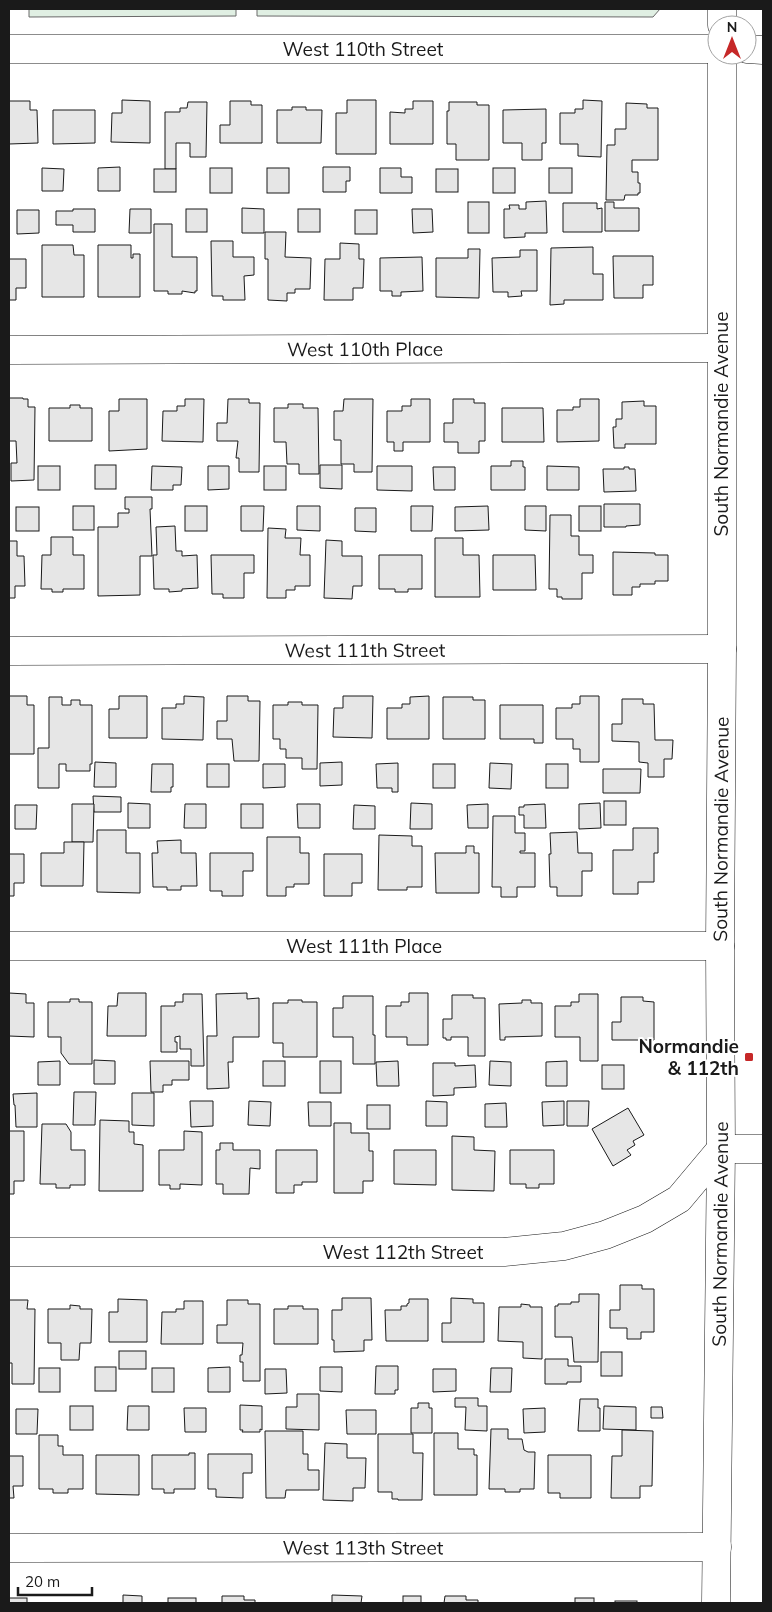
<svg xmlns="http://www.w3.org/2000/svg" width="772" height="1612" font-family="Mulish,sans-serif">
<rect width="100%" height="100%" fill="#fff"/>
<g fill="#e0efe3" stroke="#6a6a6a">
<polygon points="29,9 236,9 236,16 29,17"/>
<polygon points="257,9 660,9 653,17 257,16"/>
</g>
<g fill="#e6e6e6" stroke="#1a1a1a">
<polygon points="122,100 150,101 150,143 111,142 112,113 122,113"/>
<polygon points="347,100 376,100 376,154 336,154 336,113 347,113"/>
<polygon points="583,100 602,101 601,157 578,156 578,144 560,144 560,113 575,113 575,109 583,109"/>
<polygon points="9,101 30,101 30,110 37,110 38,143 9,144"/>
<polygon points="230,101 251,101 251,105 262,105 262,143 220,143 220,125 230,125"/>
<polygon points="413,101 433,101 433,144 390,144 390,112 405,113 405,109 413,109"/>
<polygon points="188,102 207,102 206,157 190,157 190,143 176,143 176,169 165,169 165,112 180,112 180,108 187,108"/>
<polygon points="449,102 477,102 477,105 489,105 489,160 456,160 456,144 447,144 447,111 449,111"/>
<polygon points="626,103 647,104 647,108 658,108 658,160 632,160 632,172 638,172 638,183 640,183 640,193 638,193 638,195 625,195 624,200 606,200 607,145 615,145 615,129 626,129"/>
<polygon points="292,107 306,107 306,110 322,110 321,143 277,143 277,110 292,110"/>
<polygon points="546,109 546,143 542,143 542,160 522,160 522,143 503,143 503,110"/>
<polygon points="53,110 95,110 95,143 53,144"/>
<polygon points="120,167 120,191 98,191 98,168"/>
<polygon points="323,167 350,167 350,181 346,181 346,192 323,192"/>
<polygon points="42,168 64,169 63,191 42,191"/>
<rect x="210" y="168" width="22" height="25"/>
<rect x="267" y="168" width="22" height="25"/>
<polygon points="380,168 401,168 401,177 412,177 412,193 380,193"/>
<rect x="493" y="168" width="22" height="25"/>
<rect x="549" y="168" width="23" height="25"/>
<rect x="154" y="169" width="22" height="23"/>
<rect x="436" y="169" width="22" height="23"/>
<polygon points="546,201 547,233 525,233 525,237 504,238 504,209 510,209 509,205 519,205 519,209 526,209 526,202"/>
<rect x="468" y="202" width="21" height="31"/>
<polygon points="605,202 614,202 614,208 639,208 639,231 605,231"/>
<polygon points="563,203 597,203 597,209 602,208 602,232 563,232"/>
<polygon points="242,208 264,209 264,233 242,233"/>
<polygon points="73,209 95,209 95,232 73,232 73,225 56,225 56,211 73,211"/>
<polygon points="130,209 151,209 151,233 129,233"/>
<rect x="186" y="209" width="21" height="23"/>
<rect x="298" y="209" width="22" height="23"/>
<polygon points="412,209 432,209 433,232 413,233"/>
<polygon points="17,210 39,210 39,233 17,234"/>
<rect x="355" y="210" width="22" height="24"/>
<polygon points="154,224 172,224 172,257 197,257 197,291 195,291 195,293 182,291 182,294 168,294 168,291 154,291"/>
<polygon points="265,232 286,232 285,257 311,258 310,289 295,289 295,293 287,293 287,301 268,300 268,259 265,259"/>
<polygon points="211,241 233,241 233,257 254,257 254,275 244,276 245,300 223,300 223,296 212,296"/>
<polygon points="340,243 359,244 359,259 364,259 363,288 353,288 353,300 324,300 325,259 340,259"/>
<polygon points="42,245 73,245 74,255 84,255 84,297 42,297"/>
<polygon points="98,245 131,245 131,258 133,258 133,254 140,254 140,297 98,297"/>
<polygon points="593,247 593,274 603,274 603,300 564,300 564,304 550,305 551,248"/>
<polygon points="468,249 480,249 479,298 436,297 436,258 468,258"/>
<polygon points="520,250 537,250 537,291 521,291 522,296 508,297 508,292 493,292 492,258 520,257"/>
<polygon points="613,256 653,256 653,285 643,285 643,298 614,298"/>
<polygon points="422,257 423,291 401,292 401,296 392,296 392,291 380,291 380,258"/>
<polygon points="9,259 26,259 26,288 16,288 16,300 9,300"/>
<polygon points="9,398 23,398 23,399 28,399 28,407 35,407 34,480 11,481 11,463 17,463 16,441 9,441"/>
<polygon points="119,399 147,399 147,449 109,451 109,411 119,411"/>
<polygon points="185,399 204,399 203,442 162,441 163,411 177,411 177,406 185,406"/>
<polygon points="228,399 249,399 249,403 260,403 259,472 239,472 239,458 236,458 238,441 217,441 217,423 227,423"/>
<polygon points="344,399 373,399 372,472 354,472 354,464 341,464 341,440 334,440 334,411 343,411"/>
<polygon points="411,399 430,399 430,442 403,442 403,451 394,451 394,442 387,442 387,411 402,411 402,406 411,406"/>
<polygon points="453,399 474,399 474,403 485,403 485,441 479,441 479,453 458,453 458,442 444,442 444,423 453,423"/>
<polygon points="580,399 599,399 599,441 557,442 557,410 573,410 573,407 580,407"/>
<polygon points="644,401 644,406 656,406 656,444 625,444 625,448 614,448 613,427 616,427 616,419 622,419 622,402"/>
<polygon points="288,404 303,404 303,408 318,408 319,474 299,474 299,464 287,464 286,442 274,442 274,408 288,408"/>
<polygon points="70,405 80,405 80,408 92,408 92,441 49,441 49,408 70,408"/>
<polygon points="502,408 543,408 544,442 502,442"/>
<polygon points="511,461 523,461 523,467 525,467 525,490 491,490 491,466 511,466"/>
<rect x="95" y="465" width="21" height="24"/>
<polygon points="320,465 342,465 342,489 320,488"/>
<rect x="38" y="466" width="22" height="24"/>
<polygon points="152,466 182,467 181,485 173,485 173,490 151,490"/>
<polygon points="208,466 229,466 229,489 208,490"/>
<rect x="264" y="466" width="22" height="24"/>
<polygon points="377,466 412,466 412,491 377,490"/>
<polygon points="547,466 579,467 579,490 547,490"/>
<polygon points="433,467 455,467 455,490 434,490"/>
<polygon points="624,467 629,467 629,469 635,469 636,491 604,492 603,469 624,469"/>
<polygon points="125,497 152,497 152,509 150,509 152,556 140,556 140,595 98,596 98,527 118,527 118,513 129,513 129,509 125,509"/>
<polygon points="604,504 640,504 640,525 626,526 626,527 604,527"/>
<rect x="73" y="506" width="21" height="24"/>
<rect x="185" y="506" width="22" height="25"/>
<polygon points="241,506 264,506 263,531 241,531"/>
<polygon points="297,506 320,506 320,531 297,530"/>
<polygon points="411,506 433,506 432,531 411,531"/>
<polygon points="488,506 489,530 455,531 455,507"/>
<polygon points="525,506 546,506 546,531 525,530"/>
<rect x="579" y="506" width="22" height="25"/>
<rect x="16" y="507" width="23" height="24"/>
<polygon points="355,508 376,508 376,532 355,531"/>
<polygon points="550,515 571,515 571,536 579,536 579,555 593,555 593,573 582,573 582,599 562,599 562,597 557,597 557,589 549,589"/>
<polygon points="175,526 176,551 182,551 182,556 197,555 198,588 182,589 182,591 169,592 169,589 154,589 153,555 157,555 156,527"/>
<polygon points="268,528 286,529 285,538 301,538 300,555 310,555 310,586 295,586 295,590 286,590 286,598 267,598"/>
<polygon points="51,537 73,537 73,555 84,555 84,589 63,589 63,592 52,592 52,589 41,589 42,555 51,555"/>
<polygon points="435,538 463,538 463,555 479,555 480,597 435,597"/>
<polygon points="326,540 342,541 342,556 362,556 362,586 353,586 352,599 324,598"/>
<polygon points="9,541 17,541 17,556 24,556 25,586 15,586 15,598 9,598"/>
<polygon points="613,552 655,553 655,555 668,555 668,581 655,581 655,584 640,584 640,587 632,587 632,595 613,595"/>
<polygon points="211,555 254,555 254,573 244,573 244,598 223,598 223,594 212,594"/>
<polygon points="379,555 422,555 422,589 408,589 408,592 395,592 395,589 379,589"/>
<polygon points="493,555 535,555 536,590 493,590"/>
<polygon points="9,696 27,696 27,705 34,705 34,754 9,754"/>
<polygon points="119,696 147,696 147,738 109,738 109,709 119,709"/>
<polygon points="184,696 204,697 203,740 162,739 162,708 176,708 176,704 184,704"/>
<polygon points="227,696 248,696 248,701 260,701 259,761 234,761 232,739 217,739 217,721 227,721"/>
<polygon points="343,696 373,696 372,738 333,737 334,708 343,708"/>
<polygon points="429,696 429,739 387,739 387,708 402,708 402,704 410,704 410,697"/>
<polygon points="580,696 599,696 599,762 580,762 580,749 573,749 573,739 556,739 556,708 572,708 572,704 580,704"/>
<polygon points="49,697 62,697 62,705 71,705 71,700 80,700 80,705 92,705 92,764 90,764 90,771 66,771 66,764 59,764 59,788 38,788 38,748 49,748"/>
<polygon points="443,697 473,697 473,700 485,700 485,739 443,739"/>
<polygon points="622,699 643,699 643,704 654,704 655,740 673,740 672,759 664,759 664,777 648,777 648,763 639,762 639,742 612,741 612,724 622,724"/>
<polygon points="288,702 302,702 302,705 318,705 317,769 302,769 302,758 286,758 286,749 280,749 280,739 273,739 273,705 288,705"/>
<polygon points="500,705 543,705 543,743 534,743 534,739 500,739"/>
<polygon points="95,762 116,763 116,787 94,787"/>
<polygon points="342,762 342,785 320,786 320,763"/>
<polygon points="398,763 398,792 392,792 392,788 377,788 376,764"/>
<polygon points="490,763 512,764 511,789 489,788"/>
<polygon points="152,764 173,764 173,787 171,787 171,792 151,792"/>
<rect x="207" y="764" width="22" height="23"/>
<polygon points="263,764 285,764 285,787 263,788"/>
<rect x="433" y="764" width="22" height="24"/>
<rect x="546" y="764" width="22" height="24"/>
<polygon points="603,769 641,769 640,793 603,793"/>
<polygon points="93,796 121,797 121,812 94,812"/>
<rect x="604" y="801" width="22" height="24"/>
<polygon points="128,803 150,804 150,828 128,828"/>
<polygon points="411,803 432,804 432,829 410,829"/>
<polygon points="600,803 601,828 579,829 579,804"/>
<polygon points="72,804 94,804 93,842 72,842"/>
<polygon points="185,804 206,804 206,828 184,828"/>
<rect x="241" y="804" width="22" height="24"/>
<polygon points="297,804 320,804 320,828 298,828"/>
<polygon points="488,804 488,828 468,828 467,805"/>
<polygon points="545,804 546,828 524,828 524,815 519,815 519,807 524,807 524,805"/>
<polygon points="15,805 37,805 36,829 15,829"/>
<polygon points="354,805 375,806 375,829 353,829"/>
<polygon points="493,816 515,816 515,833 525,833 525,851 520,851 520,853 535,853 535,887 517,887 517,897 501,897 501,887 492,887"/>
<polygon points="633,828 658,828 658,853 654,853 654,882 638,882 638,894 613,894 613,850 633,850"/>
<polygon points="97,830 126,830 126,853 140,853 140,893 97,892"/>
<polygon points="577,832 578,853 592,853 592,871 582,871 582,896 557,896 557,887 550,887 549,854 551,854 550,833"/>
<polygon points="379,835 412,836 412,846 422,846 422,887 407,887 407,890 378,890"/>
<polygon points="267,837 300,837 300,853 309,853 309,884 294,884 294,887 286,887 286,896 267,896"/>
<polygon points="181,840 181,853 196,853 197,886 181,886 181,890 167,890 167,887 153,887 152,853 158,853 157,841"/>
<polygon points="64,842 84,842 83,886 41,886 41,853 64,853"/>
<polygon points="466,846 474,846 474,853 479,853 479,893 436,893 435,853 466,853"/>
<polygon points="210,853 253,853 253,871 243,871 243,896 222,896 222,891 210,891"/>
<polygon points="9,854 24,854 24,883 14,883 14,896 9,896"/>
<polygon points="324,854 362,854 362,883 352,883 352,896 324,896"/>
<polygon points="9,993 26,994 26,1003 34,1003 34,1037 9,1036"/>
<polygon points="118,993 146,993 146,1036 107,1036 108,1006 117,1006"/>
<polygon points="247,993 247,999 259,998 259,1037 233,1037 233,1062 228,1062 229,1088 207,1089 207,1036 217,1036 216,994"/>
<polygon points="409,993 428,993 428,1045 407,1045 407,1037 386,1037 386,1006 401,1006 401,1002 409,1002"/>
<polygon points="183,994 202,994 204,1066 191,1066 191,1049 180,1049 180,1036 175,1037 175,1042 177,1042 177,1052 161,1052 161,1006 175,1006 175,1002 183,1002"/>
<polygon points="579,994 598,994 598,1061 580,1061 580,1037 555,1037 555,1006 571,1006 571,1002 579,1002"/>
<polygon points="452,995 473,995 473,998 485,998 485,1056 468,1056 468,1037 451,1037 451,1040 446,1040 446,1038 443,1038 443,1019 452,1019"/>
<polygon points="343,996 373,996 373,1035 375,1035 375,1064 353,1064 353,1037 333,1037 333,1008 343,1008"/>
<polygon points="621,997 643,997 643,1001 654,1002 654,1040 612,1040 612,1022 621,1022"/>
<polygon points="70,999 79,999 79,1002 92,1002 92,1064 69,1064 61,1053 61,1037 48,1037 48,1002 70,1002"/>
<polygon points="288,1000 302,1000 302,1002 317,1002 317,1057 283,1057 283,1043 273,1043 273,1003 288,1003"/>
<polygon points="522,1000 531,1000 531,1003 542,1003 542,1036 505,1037 505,1040 500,1040 499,1004 522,1003"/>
<polygon points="94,1060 115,1061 115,1084 94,1084"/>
<polygon points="60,1061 60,1085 38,1085 38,1062"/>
<polygon points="150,1061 189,1061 189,1080 172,1080 172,1085 163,1085 163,1092 151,1092"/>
<rect x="263" y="1061" width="22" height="25"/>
<rect x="320" y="1061" width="21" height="32"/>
<polygon points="398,1061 399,1086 377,1086 376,1062"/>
<polygon points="490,1061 511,1062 511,1086 489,1085"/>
<polygon points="567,1061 567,1086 546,1086 546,1062"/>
<polygon points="433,1063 455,1063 455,1066 475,1065 476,1087 454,1088 454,1095 433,1096"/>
<rect x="602" y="1065" width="22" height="24"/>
<polygon points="74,1092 96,1092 95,1125 73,1125"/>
<polygon points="37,1093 37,1127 16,1127 15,1105 14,1105 13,1094"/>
<polygon points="132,1093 154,1093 154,1126 132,1125"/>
<polygon points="190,1101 213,1101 213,1126 191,1127"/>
<polygon points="249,1101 271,1102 270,1126 248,1125"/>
<polygon points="426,1101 447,1102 447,1126 426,1126"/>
<polygon points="564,1101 564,1125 543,1126 542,1102"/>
<polygon points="567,1101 589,1101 588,1126 567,1126"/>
<polygon points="308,1102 331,1102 331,1126 309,1126"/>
<polygon points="506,1103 507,1127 485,1127 485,1104"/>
<rect x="367" y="1105" width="23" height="24"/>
<polygon points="628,1108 644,1135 633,1141 635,1145 627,1150 631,1155 613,1166 592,1129"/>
<polygon points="100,1120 129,1121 129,1132 134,1132 134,1144 143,1145 143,1191 99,1191"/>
<polygon points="334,1123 351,1123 351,1133 369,1133 369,1151 373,1151 373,1181 363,1181 363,1193 334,1193"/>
<polygon points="42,1124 66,1124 71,1132 71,1150 85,1150 85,1185 70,1185 70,1188 56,1188 56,1184 40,1184"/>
<polygon points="9,1129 9,1131 24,1131 24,1181 14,1181 14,1194 9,1194"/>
<polygon points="184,1131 202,1132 202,1185 180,1184 180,1189 170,1189 170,1185 159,1185 159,1150 184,1150"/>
<polygon points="452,1136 474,1137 474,1150 495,1151 494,1191 452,1190"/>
<polygon points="220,1143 233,1143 233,1150 260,1150 260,1169 250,1168 249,1194 223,1194 223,1184 216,1184 216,1150 220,1150"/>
<polygon points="276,1150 317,1150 317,1182 302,1182 302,1185 294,1185 294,1193 276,1193"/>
<polygon points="394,1150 436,1150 436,1185 394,1184"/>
<polygon points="510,1150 554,1150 554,1184 539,1184 539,1188 526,1188 526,1184 510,1184"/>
<polygon points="620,1285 642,1285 642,1289 654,1289 654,1332 641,1332 641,1339 627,1339 627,1328 610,1328 610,1310 620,1310"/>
<polygon points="579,1294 599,1294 598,1362 574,1362 572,1337 555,1337 555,1306 558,1306 558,1304 571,1304 571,1302 579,1302"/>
<polygon points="342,1298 371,1298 372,1340 364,1340 364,1351 334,1352 334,1340 332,1340 332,1310 342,1310"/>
<polygon points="451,1298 473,1299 473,1303 484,1303 484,1342 442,1342 442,1323 451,1323"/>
<polygon points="118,1299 147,1300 147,1342 109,1342 109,1312 118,1312"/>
<polygon points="409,1299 428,1299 428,1341 386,1341 385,1310 401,1310 401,1306 407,1306 407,1304 409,1303"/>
<polygon points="9,1300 28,1300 27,1309 35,1309 34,1384 12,1384 12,1363 9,1363"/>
<polygon points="227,1300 248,1300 248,1304 260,1304 260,1381 243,1381 243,1362 240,1362 240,1355 242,1355 243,1343 217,1343 217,1325 227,1325"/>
<polygon points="184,1301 203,1301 203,1344 161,1344 162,1312 176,1312 176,1309 184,1309"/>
<polygon points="521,1304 530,1305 530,1307 542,1307 542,1359 523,1358 523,1342 498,1341 499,1307 521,1307"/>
<polygon points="70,1305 80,1306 80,1309 92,1309 91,1343 80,1343 79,1360 61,1360 61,1343 48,1343 48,1309 70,1309"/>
<polygon points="288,1306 303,1306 303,1309 318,1309 318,1344 274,1344 274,1309 288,1309"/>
<rect x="119" y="1351" width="27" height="18"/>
<rect x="601" y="1352" width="21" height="24"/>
<polygon points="545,1359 568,1359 568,1366 581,1366 581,1382 567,1382 567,1384 545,1384"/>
<polygon points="376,1366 398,1366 398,1390 395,1390 395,1394 375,1394"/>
<rect x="95" y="1367" width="21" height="24"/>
<polygon points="230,1367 230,1392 208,1392 208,1368"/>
<polygon points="320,1367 342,1367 342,1392 320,1391"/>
<rect x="39" y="1368" width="21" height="24"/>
<rect x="152" y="1368" width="22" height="24"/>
<polygon points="491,1368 512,1368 511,1392 490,1392"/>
<polygon points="265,1369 286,1369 287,1393 265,1394"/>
<polygon points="433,1369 456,1369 456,1391 433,1392"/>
<polygon points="297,1394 319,1394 319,1430 286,1429 286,1407 297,1407"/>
<polygon points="455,1398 478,1398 478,1406 487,1406 487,1431 465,1430 466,1407 455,1407"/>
<polygon points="580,1399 598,1399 598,1408 600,1408 600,1431 578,1431"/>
<polygon points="418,1403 429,1403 429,1408 432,1408 432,1433 411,1433 411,1408 418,1408"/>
<polygon points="240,1405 262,1406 262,1430 260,1429 260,1432 242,1432 243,1430 240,1430"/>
<rect x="70" y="1406" width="23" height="24"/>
<polygon points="128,1406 149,1406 149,1430 127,1430"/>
<polygon points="604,1406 636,1407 636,1430 603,1429"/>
<polygon points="651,1407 662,1407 663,1418 651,1418"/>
<polygon points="184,1408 206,1408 206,1432 185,1432"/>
<polygon points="545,1408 545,1432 524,1433 523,1409"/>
<polygon points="16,1409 38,1409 37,1434 16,1434"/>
<polygon points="346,1410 376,1410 376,1434 347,1434"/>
<polygon points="491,1429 508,1429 508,1439 522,1439 524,1450 528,1452 535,1452 534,1489 520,1489 520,1492 505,1492 505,1489 489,1489"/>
<polygon points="622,1430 653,1431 652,1486 640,1486 640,1498 611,1498 612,1456 622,1456"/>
<polygon points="265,1431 303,1431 303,1454 308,1454 308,1470 319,1470 319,1490 286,1490 285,1498 266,1498"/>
<polygon points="434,1433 458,1433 458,1449 474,1449 474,1455 477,1455 477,1495 434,1495"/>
<polygon points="378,1434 413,1434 413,1453 423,1453 422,1500 398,1500 398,1499 392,1499 392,1492 378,1492"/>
<polygon points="39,1435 58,1435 58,1446 63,1446 63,1455 83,1455 83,1489 68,1489 68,1493 53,1493 53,1489 39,1489"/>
<polygon points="9,1440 9,1456 23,1456 23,1486 13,1486 14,1498 9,1498"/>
<polygon points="325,1443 347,1444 347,1458 366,1458 365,1488 353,1488 353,1501 323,1500"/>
<polygon points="189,1453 195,1453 195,1489 174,1489 174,1493 164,1493 164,1489 152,1489 152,1455 189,1455"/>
<polygon points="208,1454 252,1454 252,1473 243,1473 243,1498 216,1497 216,1489 208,1489"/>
<polygon points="96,1455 139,1455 139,1495 96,1494"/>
<polygon points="548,1455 591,1455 591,1498 560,1498 560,1493 548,1493"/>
<polygon points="123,1595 142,1596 142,1603 123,1603"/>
<polygon points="332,1595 362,1596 361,1603 332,1603"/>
<polygon points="222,1596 244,1596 244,1600 255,1600 255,1603 222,1603"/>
<rect x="403" y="1596" width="18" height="7"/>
<polygon points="445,1596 466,1596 466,1600 478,1600 478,1603 444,1603"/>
<rect x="9" y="1598" width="18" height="5"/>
<rect x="168" y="1598" width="28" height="5"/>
<rect x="575" y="1598" width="19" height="5"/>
<rect x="615" y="1601" width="22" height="2"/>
</g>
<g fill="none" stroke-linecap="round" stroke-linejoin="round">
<defs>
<g id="minor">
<path id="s1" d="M9,49H717"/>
<polyline points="747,49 763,50"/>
<path id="s2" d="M9,350L721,348"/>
<path id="s3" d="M9,651L722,649"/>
<path id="s4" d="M9,946H720"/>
<path id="s5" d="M9,1252H504L564,1246L605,1235L645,1219L679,1199L721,1149H763"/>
<path id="s6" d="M9,1548L717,1547"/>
</g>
<g id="major">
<polyline points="722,25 722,9"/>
<path id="s7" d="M716,1603L721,1149L720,946L722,649V55"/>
</g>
</defs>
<use href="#minor" stroke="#1a1a1a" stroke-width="29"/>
<use href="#major" stroke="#1a1a1a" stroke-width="29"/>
<use href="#minor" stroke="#fff" stroke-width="28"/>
<use href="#major" stroke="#fff" stroke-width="28"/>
</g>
<rect fill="#c62828" stroke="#fff" stroke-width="2" x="744" y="1052" width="10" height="10" rx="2.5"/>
<g text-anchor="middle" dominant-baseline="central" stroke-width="4" stroke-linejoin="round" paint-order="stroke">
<g font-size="19" fill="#1a1a1a" stroke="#fff">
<text stroke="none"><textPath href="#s1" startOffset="354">West 110th Street</textPath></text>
<text stroke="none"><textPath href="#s2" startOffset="356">West 110th Place</textPath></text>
<text transform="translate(721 424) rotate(-90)">South Normandie Avenue</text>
<text stroke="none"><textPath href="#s3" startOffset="356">West 111th Street</textPath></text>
<text stroke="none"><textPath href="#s7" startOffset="774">South Normandie Avenue</textPath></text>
<text stroke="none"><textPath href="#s4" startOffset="355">West 111th Place</textPath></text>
<text stroke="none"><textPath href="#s7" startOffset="369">South Normandie Avenue</textPath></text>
<text stroke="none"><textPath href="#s5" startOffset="394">West 112th Street</textPath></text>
<text stroke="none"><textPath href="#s6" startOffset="354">West 113th Street</textPath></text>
</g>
<g font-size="19" font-weight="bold" fill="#1a1a1a" stroke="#fff" text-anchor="end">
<text x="739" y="1046">Normandie<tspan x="739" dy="22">&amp; 112th</tspan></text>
</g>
</g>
<rect width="772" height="1612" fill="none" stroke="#1a1a1a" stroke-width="20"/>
<g transform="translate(732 40)"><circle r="24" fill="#ffffff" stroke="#a3a3a3"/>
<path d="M0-4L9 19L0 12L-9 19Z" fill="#c62828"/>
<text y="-8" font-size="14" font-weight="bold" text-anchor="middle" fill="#1a1a1a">N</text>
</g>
<path d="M18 1587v8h74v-8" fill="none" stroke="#1a1a1a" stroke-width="2.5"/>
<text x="25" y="1587" font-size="15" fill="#1a1a1a" stroke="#ffffff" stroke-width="4" paint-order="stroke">20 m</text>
</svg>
